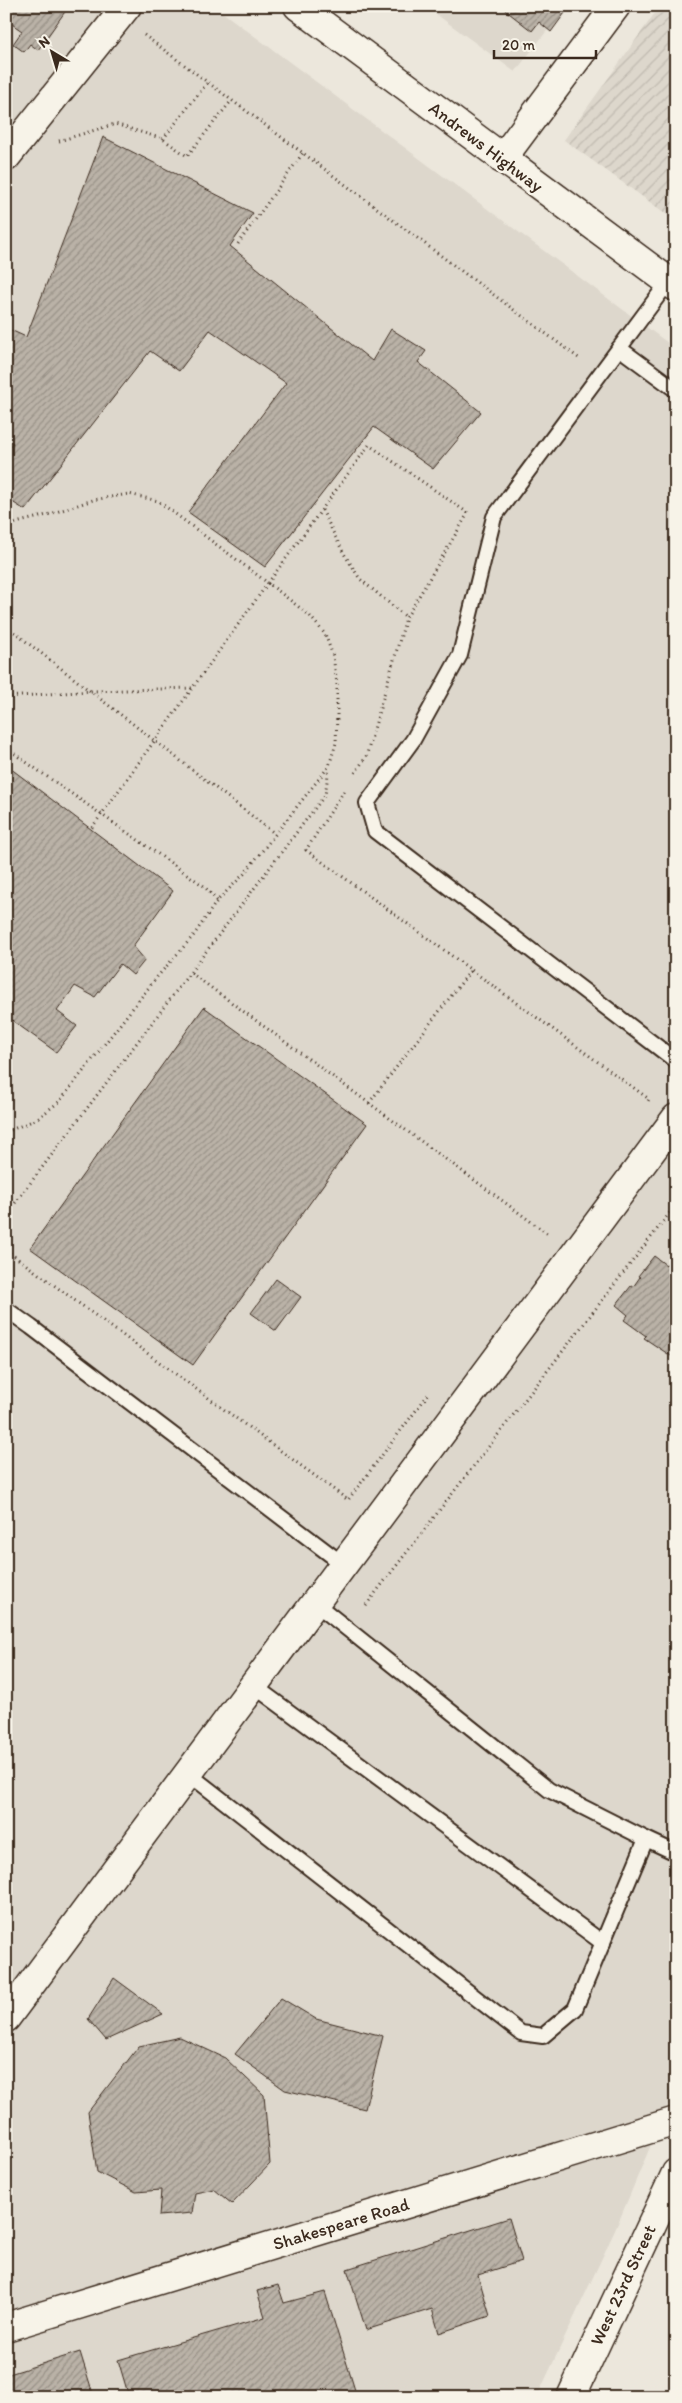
<svg xmlns="http://www.w3.org/2000/svg" width="682" height="2403" font-family="Itim,sans-serif">
<defs>
<pattern id="industrial-furrows" width="10" height="10" patternUnits="userSpaceOnUse" patternTransform="scale(1.25)"><rect width="10" height="10" fill="#ddd7cc"/><path d="M-1 1l2-2M0 10L10 0M9 11l2-2" fill="none" stroke="#bfb9af"/></pattern>
<pattern id="building-hatch" width="6" height="6" patternUnits="userSpaceOnUse" patternTransform="scale(1.25)"><rect width="6" height="6" fill="#bab2a7"/><path d="M-1 1l2-2M0 6l6-6M5 7l2-2" fill="none" stroke="#989187"/></pattern>
</defs>
<rect width="100%" height="100%" fill="#ece7dc"/>
<filter id="ink" filterUnits="userSpaceOnUse"><feTurbulence type="fractalNoise" baseFrequency=".02" numOctaves="2"/><feDisplacementMap in="SourceGraphic" scale="10" xChannelSelector="R" yChannelSelector="G"/><feConvolveMatrix kernelMatrix="1 2 1 2 8 2 1 2 1" color-interpolation-filters="sRGB"/></filter>
<g filter="url(#ink)">
<g fill="#ddd7cc">
<polygon points="6,6 214,6 676,349 676,2096 671,2097 616,2228 537,2397 6,2397"/>
<polygon points="425,6 566,6 515,72"/>
</g>
<polygon fill="url(#industrial-furrows)" points="660,6 676,6 676,221 564,140"/>
<g fill="url(#building-hatch)" stroke="#3b2a1e">
<polygon points="6,6 69,6 38,50 30,44 24,52 13,44 22,31 6,20"/>
<polygon points="507,6 570,6 551,32 539,22 532,31 505,10"/>
<polygon points="103,137 253,213 230,246 372,361 391,329 426,351 418,362 481,412 433,469 374,427 265,567 188,512 286,383 210,330 179,371 150,351 25,510 6,498 6,452 13,443 6,438 6,328 26,337"/>
<polygon points="6,765 173,891 133,946 145,960 133,975 120,964 95,997 75,986 57,1011 77,1026 56,1052 6,1016"/>
<polygon points="204,1007 367,1124 193,1365 30,1248"/>
<polygon points="654,1256 666,1265 670,1260 676,1264 676,1362 673,1359 674,1358 644,1338 646,1336 624,1320 628,1315 616,1305 631,1286 633,1287 640,1277 638,1276"/>
<polygon points="276,1279 301,1297 276,1331 251,1313"/>
<polygon points="114,1978 163,2014 106,2040 88,2019"/>
<polygon points="281,1998 316,2019 383,2036 365,2109 285,2090 235,2054"/>
<polygon points="180,2037 225,2058 264,2095 270,2164 232,2204 214,2189 195,2193 192,2213 159,2216 161,2190 136,2192 97,2172 88,2112 139,2046"/>
<polygon points="509,2218 522,2261 478,2275 490,2316 439,2333 432,2309 366,2330 347,2269"/>
<polygon points="278,2285 284,2303 325,2292 357,2397 129,2397 118,2360 265,2317 257,2291"/>
<polygon points="80,2352 94,2397 6,2397 6,2375"/>
</g>
<g fill="none" stroke-linecap="round" stroke-linejoin="round">
<defs>
<g id="lane">
<polyline points="669,281 494,517 460,655 413,740 367,803 375,831 676,1061"/>
<polyline points="619,348 676,390"/>
<polyline points="6,1314 10,1312 31,1327 344,1565"/>
<polyline points="315,1603 549,1790 646,1839"/>
<polyline points="254,1686 603,1943"/>
<polyline points="189,1774 521,2033 543,2036 575,2009 646,1839 676,1853"/>
</g>
<g id="street">
<polyline points="6,157 127,6"/>
<polyline points="502,159 616,6"/>
<polyline points="6,2018 676,1118"/>
<polyline points="6,2327 676,2121"/>
</g>
<polyline id="secondary" points="571,2397 676,2173"/>
<polyline id="primary" points="298,6 676,287"/>
</defs>
<use href="#lane" stroke="#3b2a1e" stroke-width="18"/>
<use href="#street" stroke="#3b2a1e" stroke-width="31"/>
<use href="#secondary" stroke="#3b2a1e" stroke-width="31"/>
<use href="#primary" stroke="#3b2a1e" stroke-width="31"/>
<g stroke="#3b2a1e" stroke-width="3" stroke-dasharray="1 4" stroke-linecap="butt">
<polyline points="144,35 580,359"/>
<polyline points="163,139 208,82"/>
<polyline points="59,141 115,124 163,139 187,156 232,100"/>
<polyline points="238,244 303,153"/>
<polyline points="322,510 343,552 360,579 406,617"/>
<polyline points="6,528 16,523 47,515 93,500 129,494 158,501 268,583 369,445 468,513"/>
<polyline points="6,626 274,833"/>
<polyline points="6,697 92,691 192,688"/>
<polyline points="6,748 204,886 217,901"/>
<polyline points="355,773 366,757 406,618 467,515"/>
<polyline points="344,791 306,850 649,1099 648,1101"/>
<polyline points="191,973 548,1234"/>
<polyline points="369,1103 471,970"/>
<polyline points="6,1132 37,1119 60,1101 157,977 194,935 217,901 244,874 329,766 336,743 337,715 337,684 333,656 325,634 309,615 268,583 91,829"/>
<polyline points="6,1215 325,795 329,768"/>
<polyline points="6,1250 348,1500 430,1392"/>
<polyline points="366,1605 676,1205"/>
</g>
<use href="#lane" stroke="#f7f3e8" stroke-width="14"/>
<use href="#street" stroke="#f7f3e8" stroke-width="28"/>
<use href="#secondary" stroke="#f7f3e8" stroke-width="28"/>
<use href="#primary" stroke="#f7f3e8" stroke-width="28"/>
</g>
</g>
<g text-anchor="middle" dominant-baseline="central" stroke-width="4.5" stroke-linejoin="round" paint-order="stroke">
<g font-size="18" fill="#3b2a1e" stroke="#f7f3e8">
<text transform="translate(486 147) rotate(37)">Andrews Highway</text>
<text transform="translate(341 2224) rotate(-17)">Shakespeare Road</text>
<text transform="translate(623 2285) rotate(-65)">West 23rd Street</text>
</g>
</g>
<rect width="682" height="2403" fill="none" stroke="#f7f3e8" stroke-width="25"/>
<rect x="12" y="12" width="657" height="2378" fill="none" stroke="#3b2a1e" stroke-width="2" filter="url(#ink)"/>
<g transform="translate(52 52) rotate(322)" stroke="#f7f3e8" stroke-width="4" paint-order="stroke">
<path d="M0-4L9 19L0 12L-9 19Z" fill="#3b2a1e"/>
<text y="-8" font-size="14" font-weight="bold" text-anchor="middle" fill="#3b2a1e">N</text>
</g>
<path d="M494 50v8h102v-8" fill="none" stroke="#3b2a1e" stroke-width="2.5"/>
<text x="502" y="50" font-size="15" fill="#3b2a1e" stroke="#f7f3e8" stroke-width="4" paint-order="stroke">20 m</text>
</svg>
